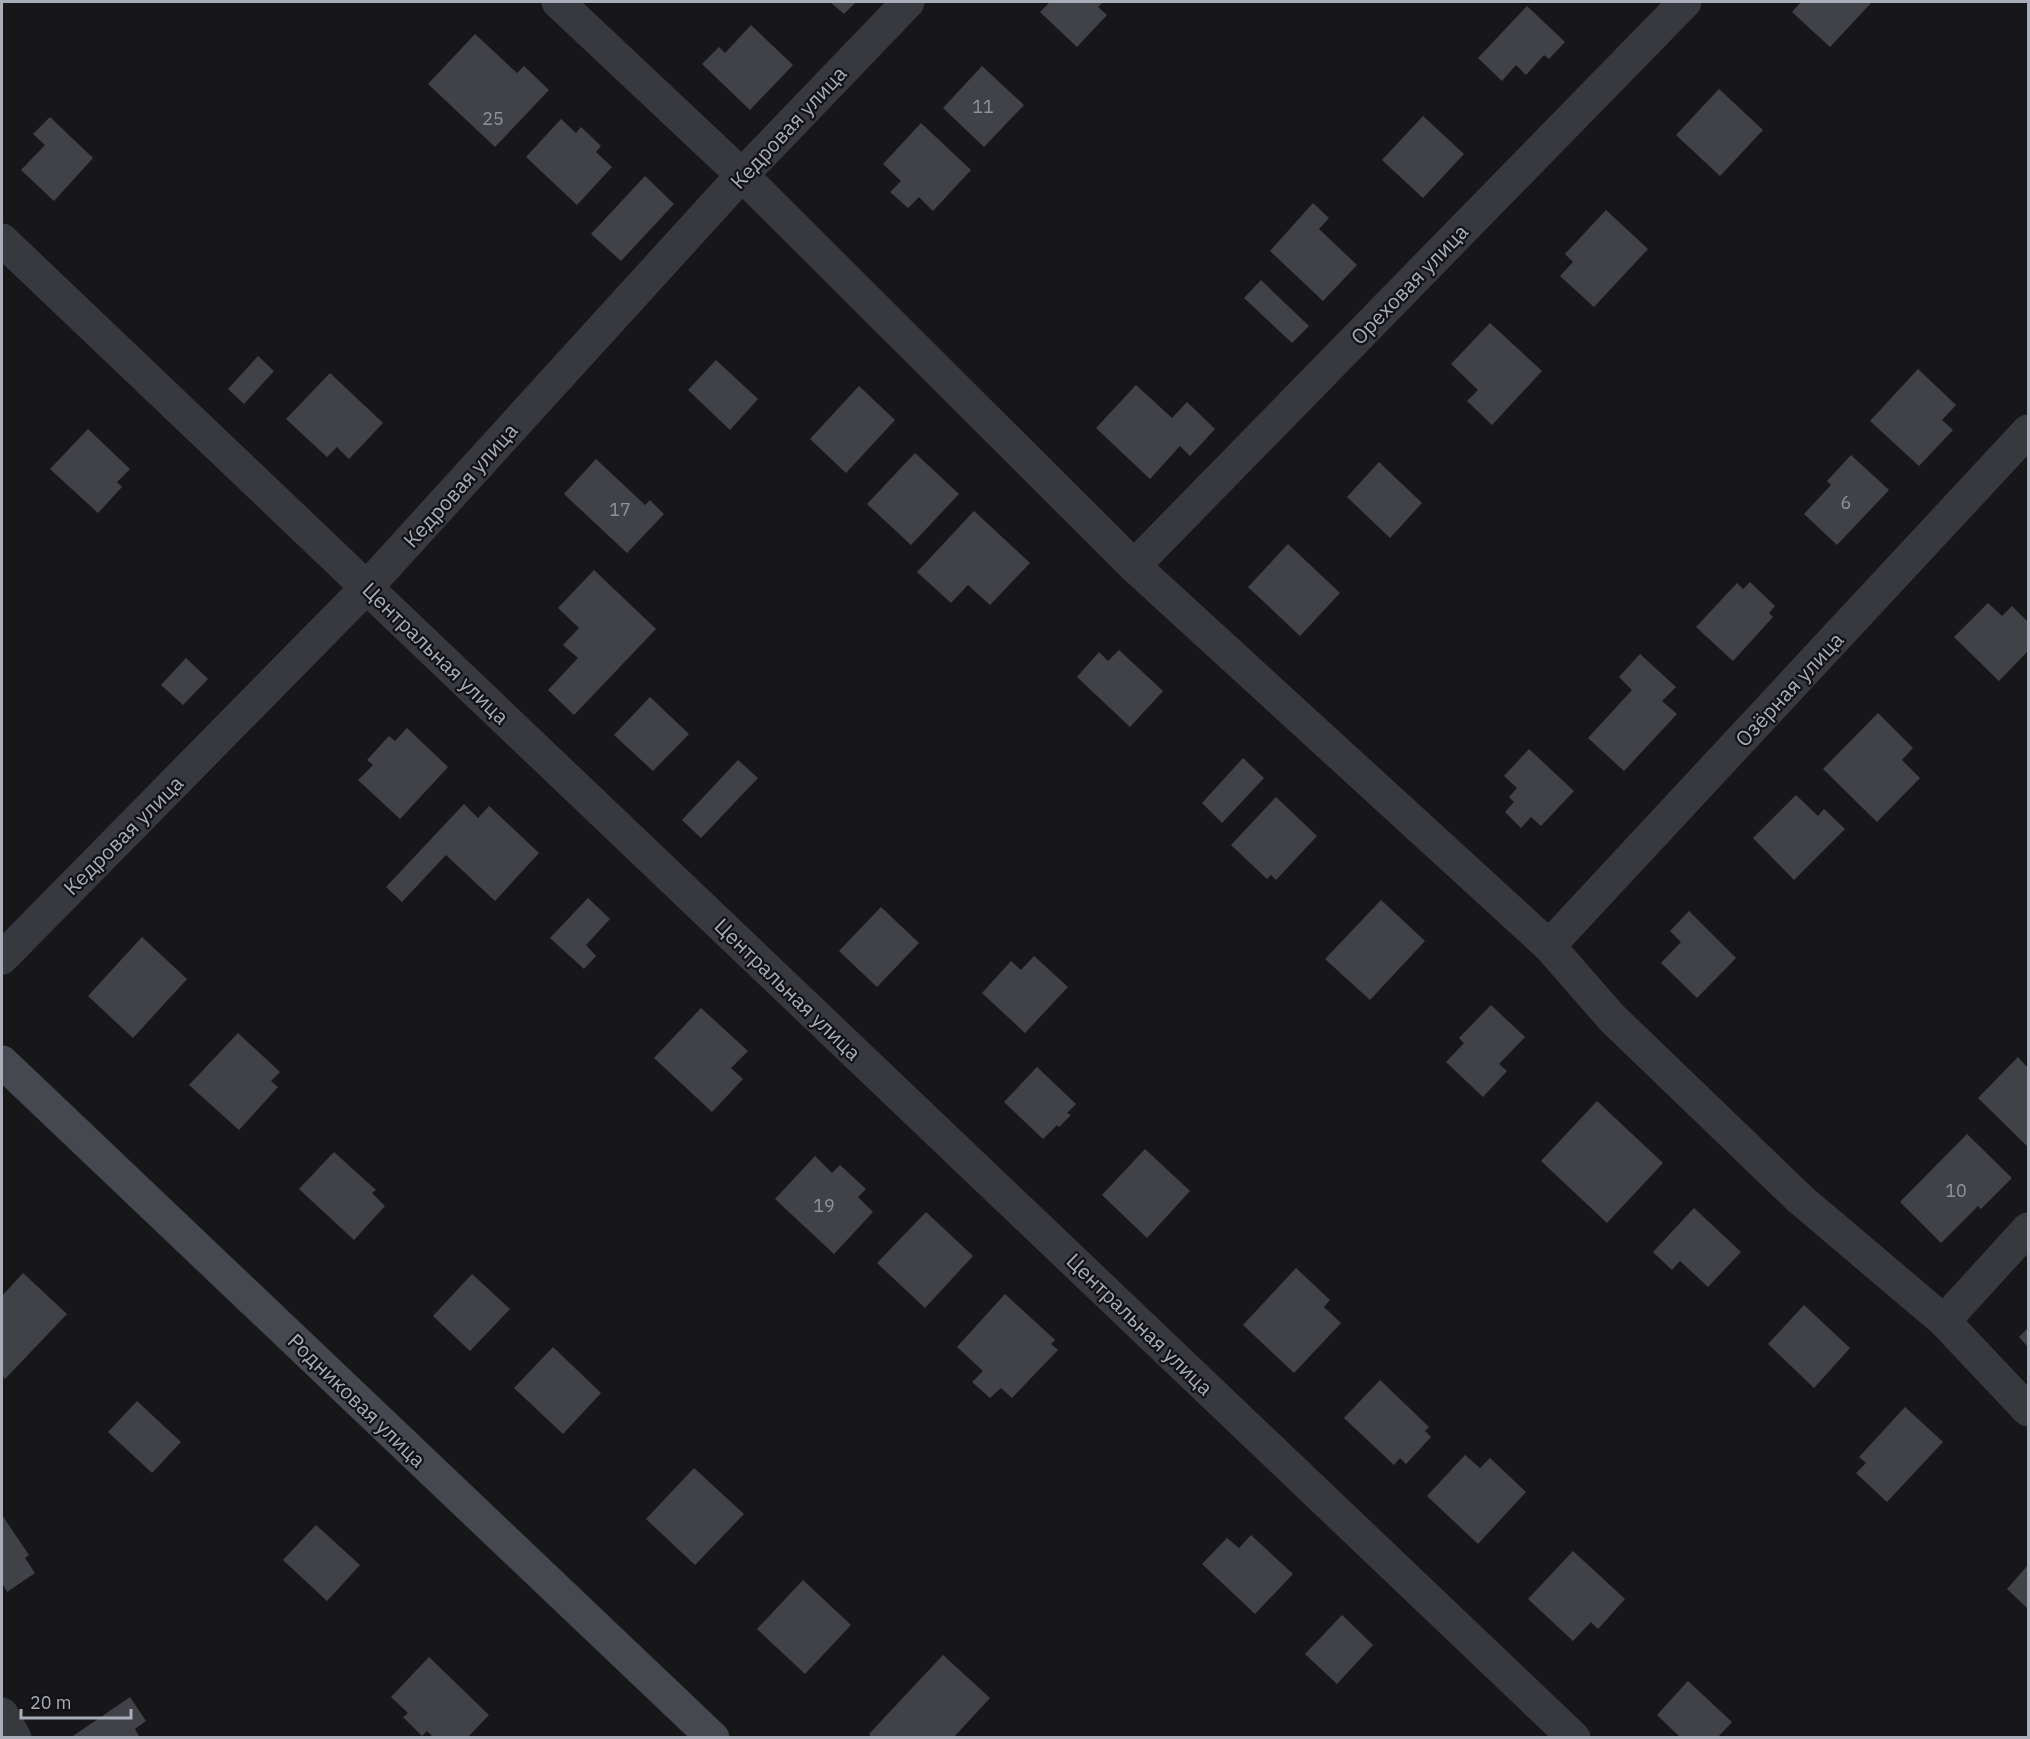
<svg xmlns="http://www.w3.org/2000/svg" width="2030" height="1739" font-family="'IBM Plex Sans',sans-serif">
<rect width="100%" height="100%" fill="#17171a"/>
<g fill="#414247">
<polygon points="830,2 856,2 844,14"/>
<polygon points="1050,2 1103,2 1098,7 1107,15 1077,47 1040,12"/>
<polygon points="1801,2 1872,2 1830,47 1792,12"/>
<polygon points="1527,6 1565,42 1549,59 1544,55 1526,75 1516,65 1502,81 1478,58"/>
<polygon points="751,25 793,65 750,110 702,64 719,47 725,53"/>
<polygon points="475,34 517,73 524,66 549,90 495,147 428,84"/>
<polygon points="982,66 1024,105 984,147 943,108"/>
<polygon points="1719,89 1763,130 1720,176 1676,135"/>
<polygon points="1423,116 1464,154 1423,198 1382,160"/>
<polygon points="50,117 93,158 54,201 21,170 45,145 33,134"/>
<polygon points="561,119 576,133 581,127 601,146 596,152 612,167 577,205 526,157"/>
<polygon points="921,123 971,170 933,211 919,197 908,208 890,192 901,181 883,164"/>
<polygon points="645,176 674,204 621,261 591,234"/>
<polygon points="1313,203 1329,218 1319,229 1357,265 1323,301 1270,251"/>
<polygon points="1606,210 1648,249 1594,307 1560,276 1573,262 1565,254"/>
<polygon points="1261,280 1309,326 1292,343 1244,298"/>
<polygon points="1490,323 1542,371 1492,425 1467,401 1478,390 1451,364"/>
<polygon points="258,356 274,371 244,404 228,389"/>
<polygon points="716,360 758,399 730,430 688,390"/>
<polygon points="1918,369 1956,405 1942,420 1953,430 1919,466 1870,421"/>
<polygon points="330,373 383,423 349,459 337,447 327,457 286,419"/>
<polygon points="1136,385 1172,418 1187,402 1215,429 1190,456 1180,446 1150,479 1096,428"/>
<polygon points="859,386 895,420 846,473 810,439"/>
<polygon points="88,429 130,469 117,482 122,487 98,513 50,469"/>
<polygon points="915,453 959,494 911,545 867,504"/>
<polygon points="1851,455 1889,490 1837,545 1804,514 1831,485 1827,481"/>
<polygon points="596,459 645,505 650,500 664,514 627,553 564,494"/>
<polygon points="1379,462 1422,503 1390,538 1347,497"/>
<polygon points="974,511 1030,563 990,605 968,585 951,603 917,572"/>
<polygon points="1288,544 1340,593 1300,636 1248,587"/>
<polygon points="594,570 656,629 574,715 548,690 578,658 563,645 579,628 558,608"/>
<polygon points="1750,582 1775,606 1769,613 1773,617 1733,661 1696,627 1737,583 1743,589"/>
<polygon points="1988,603 2002,616 2012,606 2028,622 2028,651 1999,681 1954,637"/>
<polygon points="1119,650 1163,691 1130,727 1077,677 1099,652 1108,661"/>
<polygon points="1640,654 1676,687 1662,701 1677,714 1624,771 1588,738 1632,690 1619,677"/>
<polygon points="186,658 208,679 183,705 161,685"/>
<polygon points="650,697 689,734 653,771 614,735"/>
<polygon points="1878,713 1913,748 1902,760 1920,778 1877,822 1823,769"/>
<polygon points="407,728 448,767 400,819 358,780 373,765 367,760 389,736 395,741"/>
<polygon points="1529,749 1574,791 1541,826 1531,817 1521,828 1505,812 1514,802 1509,797 1517,788 1504,776"/>
<polygon points="1243,758 1264,778 1222,823 1202,803"/>
<polygon points="738,760 758,778 701,838 682,820"/>
<polygon points="1796,795 1818,816 1824,809 1845,829 1794,880 1753,838"/>
<polygon points="1276,797 1317,836 1276,880 1271,875 1267,879 1231,845"/>
<polygon points="464,804 478,818 489,806 539,853 495,901 446,855 402,902 386,887"/>
<polygon points="588,898 610,919 586,945 596,956 584,969 550,938"/>
<polygon points="1381,900 1425,941 1370,1000 1325,959"/>
<polygon points="881,907 919,943 877,987 839,951"/>
<polygon points="1689,911 1736,958 1697,998 1661,963 1681,942 1670,931"/>
<polygon points="142,937 187,979 133,1038 88,996"/>
<polygon points="1034,956 1068,987 1025,1033 982,993 1011,961 1021,970"/>
<polygon points="1491,1005 1525,1037 1499,1064 1507,1071 1483,1097 1446,1062 1464,1043 1459,1038"/>
<polygon points="701,1008 748,1051 731,1068 743,1079 712,1112 654,1058"/>
<polygon points="238,1033 280,1072 271,1081 278,1087 239,1130 189,1085"/>
<polygon points="2018,1057 2028,1068 2028,1147 1978,1098"/>
<polygon points="1037,1067 1076,1104 1067,1113 1071,1115 1059,1127 1057,1125 1043,1139 1004,1102"/>
<polygon points="1597,1101 1663,1163 1607,1223 1541,1161"/>
<polygon points="1967,1134 2012,1178 1981,1209 1978,1206 1941,1243 1900,1202"/>
<polygon points="1145,1149 1190,1191 1147,1238 1102,1195"/>
<polygon points="334,1152 376,1190 372,1193 385,1206 354,1240 299,1189"/>
<polygon points="815,1156 832,1173 840,1165 866,1189 858,1197 873,1212 834,1254 775,1199"/>
<polygon points="1694,1208 1741,1252 1708,1287 1680,1261 1672,1270 1653,1252"/>
<polygon points="926,1212 973,1256 925,1308 877,1263"/>
<polygon points="1296,1268 1330,1300 1324,1307 1341,1323 1294,1373 1243,1325"/>
<polygon points="23,1273 67,1314 5,1379 2,1376 2,1296"/>
<polygon points="472,1274 510,1309 470,1351 433,1316"/>
<polygon points="1005,1294 1055,1340 1051,1344 1058,1350 1012,1398 1001,1388 990,1398 972,1382 983,1371 957,1347"/>
<polygon points="1804,1305 1850,1348 1814,1388 1768,1344"/>
<polygon points="2028,1328 2028,1347 2019,1337"/>
<polygon points="553,1347 601,1393 563,1434 514,1388"/>
<polygon points="1380,1380 1429,1427 1425,1431 1431,1437 1406,1464 1400,1458 1394,1465 1344,1418"/>
<polygon points="137,1401 181,1442 152,1473 108,1432"/>
<polygon points="1905,1407 1943,1442 1887,1502 1856,1473 1866,1463 1859,1457"/>
<polygon points="1465,1455 1480,1468 1490,1458 1526,1492 1478,1544 1427,1496"/>
<polygon points="694,1468 744,1514 695,1565 646,1519"/>
<polygon points="2,1515 29,1555 25,1558 35,1573 7,1592 2,1583"/>
<polygon points="316,1525 360,1565 327,1601 283,1560"/>
<polygon points="1251,1535 1293,1574 1255,1614 1202,1564 1227,1538 1239,1548"/>
<polygon points="1573,1551 1625,1599 1598,1629 1591,1622 1573,1641 1528,1599"/>
<polygon points="2028,1565 2028,1609 2007,1589"/>
<polygon points="803,1580 851,1625 805,1674 757,1629"/>
<polygon points="1342,1615 1373,1645 1337,1684 1305,1654"/>
<polygon points="943,1655 990,1698 953,1738 872,1738 869,1734"/>
<polygon points="429,1657 489,1715 467,1738 434,1738 427,1731 422,1736 403,1717 408,1713 391,1697"/>
<polygon points="1688,1681 1732,1722 1717,1738 1681,1738 1657,1715"/>
<polygon points="130,1697 146,1721 135,1729 140,1738 70,1738"/>
</g>
<g fill="none" stroke-linecap="round" stroke-linejoin="round">
<g stroke="#38393f" stroke-width="33">
<polyline points="558,2 742,175 1134,566 1549,946 1612,1018 1800,1199 1944,1321 2028,1410"/>
<polyline points="2,240 1574,1738"/>
<polyline points="1134,566 1685,2"/>
<polyline points="1549,946 2028,431"/>
<polyline points="2,958 367,587 742,175 908,2"/>
<polyline points="1944,1321 2028,1229"/>
<polyline points="2,1714 15,1738"/>
</g>
<polyline stroke="#46484f" stroke-width="33" points="2,1062 713,1738"/>
</g>
<g text-anchor="middle" dominant-baseline="central" stroke-width="4.5" stroke-linejoin="round" paint-order="stroke">
<g font-size="18" fill="#8f929d">
<text x="983" y="106">11</text>
<text x="493" y="118">25</text>
<text x="1846" y="502">6</text>
<text x="620" y="509">17</text>
<text x="1956" y="1190">10</text>
<text x="824" y="1205">19</text>
</g>
<g font-size="21" fill="#a9adba" stroke="#121215">
<text transform="translate(788 127) rotate(-47)">Кедровая улица</text>
<text transform="translate(1409 284) rotate(-46)">Ореховая улица</text>
<text transform="translate(460 485) rotate(-48)">Кедровая улица</text>
<text transform="translate(436 653) rotate(44)">Центральная улица</text>
<text transform="translate(1789 689) rotate(-47)">Озёрная улица</text>
<text transform="translate(123 835) rotate(-45)">Кедровая улица</text>
<text transform="translate(788 989) rotate(44)">Центральная улица</text>
<text transform="translate(1140 1324) rotate(44)">Центральная улица</text>
<text transform="translate(357 1400) rotate(44)">Родниковая улица</text>
</g>
</g>
<rect width="2030" height="1739" fill="none" stroke="#a9adba" stroke-width="6"/>
<path d="M21 1709v9h110v-9" fill="none" stroke="#a9adba" stroke-width="3"/>
<text x="30" y="1709" font-size="18" fill="#a9adba" stroke="#121215" stroke-width="4.5" paint-order="stroke">20 m</text>
</svg>
